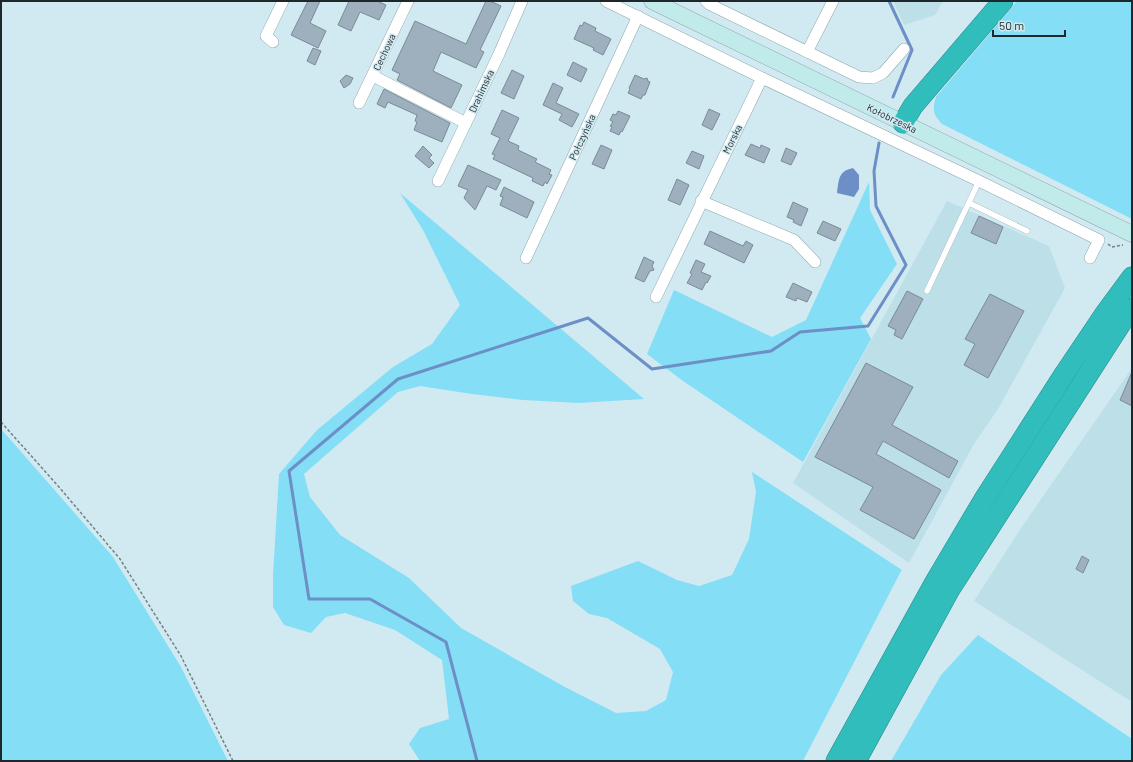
<svg xmlns="http://www.w3.org/2000/svg" width="1133" height="762" font-family="Barlow,sans-serif">
<rect width="100%" height="100%" fill="#d1eaf1"/>
<g fill="#bddfe8">
<polygon points="893,1 943,1 935,15 904,25"/>
<polygon points="947,201 1049,246 1065,288 998,409 974,444 909,563 793,483"/>
<polygon points="1132,368 1132,702 974,601 1021,528"/>
</g>
<g fill="#84def5">
<path d="M1017,1H1132V219L942,124C933,115 932,109 936,97Z"/>
<polygon points="869,182 870,210 897,264 860,318 871,339 803,462 683,381 647,354 674,290 772,337 806,320"/>
<polygon points="400,193 644,399 579,403 523,400 472,394 420,386 398,392 304,474 310,497 340,535 409,578 461,628 563,686 616,713 646,711 666,700 673,672 660,649 607,618 589,614 573,601 571,586 638,561 677,580 699,586 732,575 749,539 756,492 752,472 902,570 900,573 803,761 420,761 409,744 420,728 449,719 442,660 395,630 345,613 326,617 311,633 284,625 273,607 273,576 279,474 317,430 393,367 432,344 460,305 423,230"/>
<polygon points="1,429 51,486 113,557 181,667 228,761 1,761"/>
<polygon points="978,635 1132,739 1132,761 891,761 941,675"/>
</g>
<path fill="#6c8fc7" d="M853,168L859,175V189L854,197L837,193C839,180 838,171 853,168Z"/>
<g fill="none" stroke-linecap="round" stroke-linejoin="round">
<g stroke="#6c8fc7" stroke-width="3">
<polyline points="889,1 912,50 893,97"/>
<polyline points="477,761 446,642 370,599 309,599 289,471 398,379 588,318 652,369 771,351 800,332 868,326 906,265 876,206 874,171 879,143"/>
</g>
</g>
<g fill="#9eb0bd" stroke="#798b97">
<polygon points="308,1 320,1 310,23 326,31 318,48 291,35"/>
<polygon points="349,1 377,1 386,5 379,20 360,12 351,31 338,25"/>
<polygon points="486,1 490,1 501,6 480,50 484,52 476,68 441,52 433,71 462,85 451,108 397,80 400,74 392,70 415,21 466,44"/>
<polygon points="584,22 596,28 595,31 611,39 603,55 593,50 594,48 574,39 580,25 582,26"/>
<polygon points="313,48 321,51 315,65 307,61"/>
<polygon points="573,62 587,69 581,82 567,75"/>
<polygon points="512,70 524,76 514,99 501,93"/>
<polygon points="346,75 353,78 350,84 344,88 340,81"/>
<polygon points="635,75 644,79 647,78 648,81 650,82 645,95 643,95 641,99 628,93 630,89 629,88"/>
<polygon points="553,83 563,88 556,103 579,114 572,127 559,120 562,114 543,105"/>
<polygon points="384,89 450,123 442,142 414,130 417,122 415,121 417,115 388,102 385,108 377,104"/>
<polygon points="709,109 720,114 712,130 702,125"/>
<polygon points="502,110 519,118 508,141 519,146 518,150 537,159 535,162 551,170 549,174 552,175 547,184 545,182 543,186 532,181 533,178 493,159 495,155 492,154 500,138 491,134"/>
<polygon points="618,111 630,116 622,132 621,131 619,135 610,131 612,127 610,126 613,122 610,120 613,114 616,115"/>
<polygon points="751,144 760,148 761,145 770,149 764,163 745,155"/>
<polygon points="601,145 612,150 604,169 592,164"/>
<polygon points="423,146 432,155 429,158 434,163 429,168 415,156"/>
<polygon points="786,148 797,153 791,165 781,161"/>
<polygon points="692,151 704,156 699,169 686,163"/>
<polygon points="468,165 501,180 496,190 487,186 475,210 464,198 468,190 458,186"/>
<polygon points="677,179 689,185 680,205 668,200"/>
<polygon points="504,187 534,202 527,218 500,205 503,197 500,196"/>
<polygon points="793,202 808,209 801,226 793,222 794,220 787,217"/>
<polygon points="979,216 1003,227 996,244 971,233"/>
<polygon points="823,221 841,229 835,241 817,233"/>
<polygon points="710,231 743,246 746,241 753,245 744,263 704,244"/>
<polygon points="644,257 654,262 652,266 654,270 650,271 644,282 635,278"/>
<polygon points="696,260 705,264 701,272 711,276 707,283 706,282 702,290 687,283 692,274 690,273"/>
<polygon points="793,283 812,292 807,302 797,298 796,301 786,297"/>
<polygon points="907,291 923,299 902,339 894,335 896,330 888,326"/>
<polygon points="990,294 1024,311 988,378 964,365 975,344 965,339"/>
<polygon points="866,363 913,387 892,425 958,461 949,478 883,441 876,454 941,490 914,539 860,510 873,487 815,457"/>
<polygon points="1132,372 1132,406 1120,400"/>
<polygon points="1082,556 1089,560 1083,573 1076,569"/>
</g>
<g fill="none" stroke-linecap="round" stroke-linejoin="round">
<defs>
<g id="lane">
<polyline points="969,203 1027,231"/>
<polyline points="927,291 979,181"/>
</g>
<g id="street">
<polyline points="606,1 762,78 979,181 1099,240 1090,258"/>
<polyline points="706,1 709,4 859,77 873,78 883,73 904,49"/>
<polyline points="273,42 266,36 283,1"/>
<polyline points="807,52 833,1"/>
<polyline points="373,76 466,123"/>
<polyline points="359,103 408,1"/>
<polyline points="438,181 499,54 522,1"/>
<polyline points="701,201 794,240 815,262"/>
<polyline points="526,258 638,16"/>
<polyline points="656,297 762,78"/>
</g>
<polyline id="secondary" points="652,1 1132,234"/>
<g id="highway">
<polyline points="903,123 913,106 1003,1"/>
<polyline points="836,761 935,582 983,501 1065,373 1104,315 1132,277"/>
<polyline points="856,761 950,589 1120,325 1132,308"/>
</g>
</defs>
<use href="#lane" stroke="#8fa6ad" stroke-width="6"/>
<use href="#street" stroke="#8fa6ad" stroke-width="12"/>
<use href="#secondary" stroke="#8fa6ad" stroke-width="17"/>
<use href="#highway" stroke="#2a8889" stroke-width="21"/>
<g stroke="#718186" stroke-width="1.5" stroke-dasharray="3 2" stroke-linecap="butt">
<polyline points="1108,244 1112,247 1123,245"/>
<polyline points="1,422 59,487 120,559 181,656 233,761"/>
</g>
<use href="#lane" stroke="#fff" stroke-width="5.5"/>
<use href="#street" stroke="#fff" stroke-width="11"/>
<use href="#secondary" stroke="#c1ebeb" stroke-width="16"/>
<use href="#highway" stroke="#31bdbc" stroke-width="20"/>
</g>
<g text-anchor="middle" dominant-baseline="central" stroke-width="3" stroke-linejoin="round" paint-order="stroke">
<g font-size="10" fill="#1e272a" stroke="#d1eaf1">
<text transform="translate(384 52) rotate(-65)">Cechowa</text>
<text transform="translate(481 91) rotate(-65)">Drahimska</text>
<text transform="translate(892 118) rotate(26)">Kołobrzeska</text>
<text transform="translate(582 137) rotate(-65)">Połczyńska</text>
<text transform="translate(732 139) rotate(-64)">Morska</text>
</g>
</g>
<rect width="1133" height="762" fill="none" stroke="#1e272a" stroke-width="4"/>
<path d="M993 30v6h72v-6" fill="none" stroke="#1e272a" stroke-width="2"/>
<text x="999" y="30" font-size="12" fill="#1e272a" stroke="#d1eaf1" stroke-width="3" paint-order="stroke">50 m</text>
</svg>
